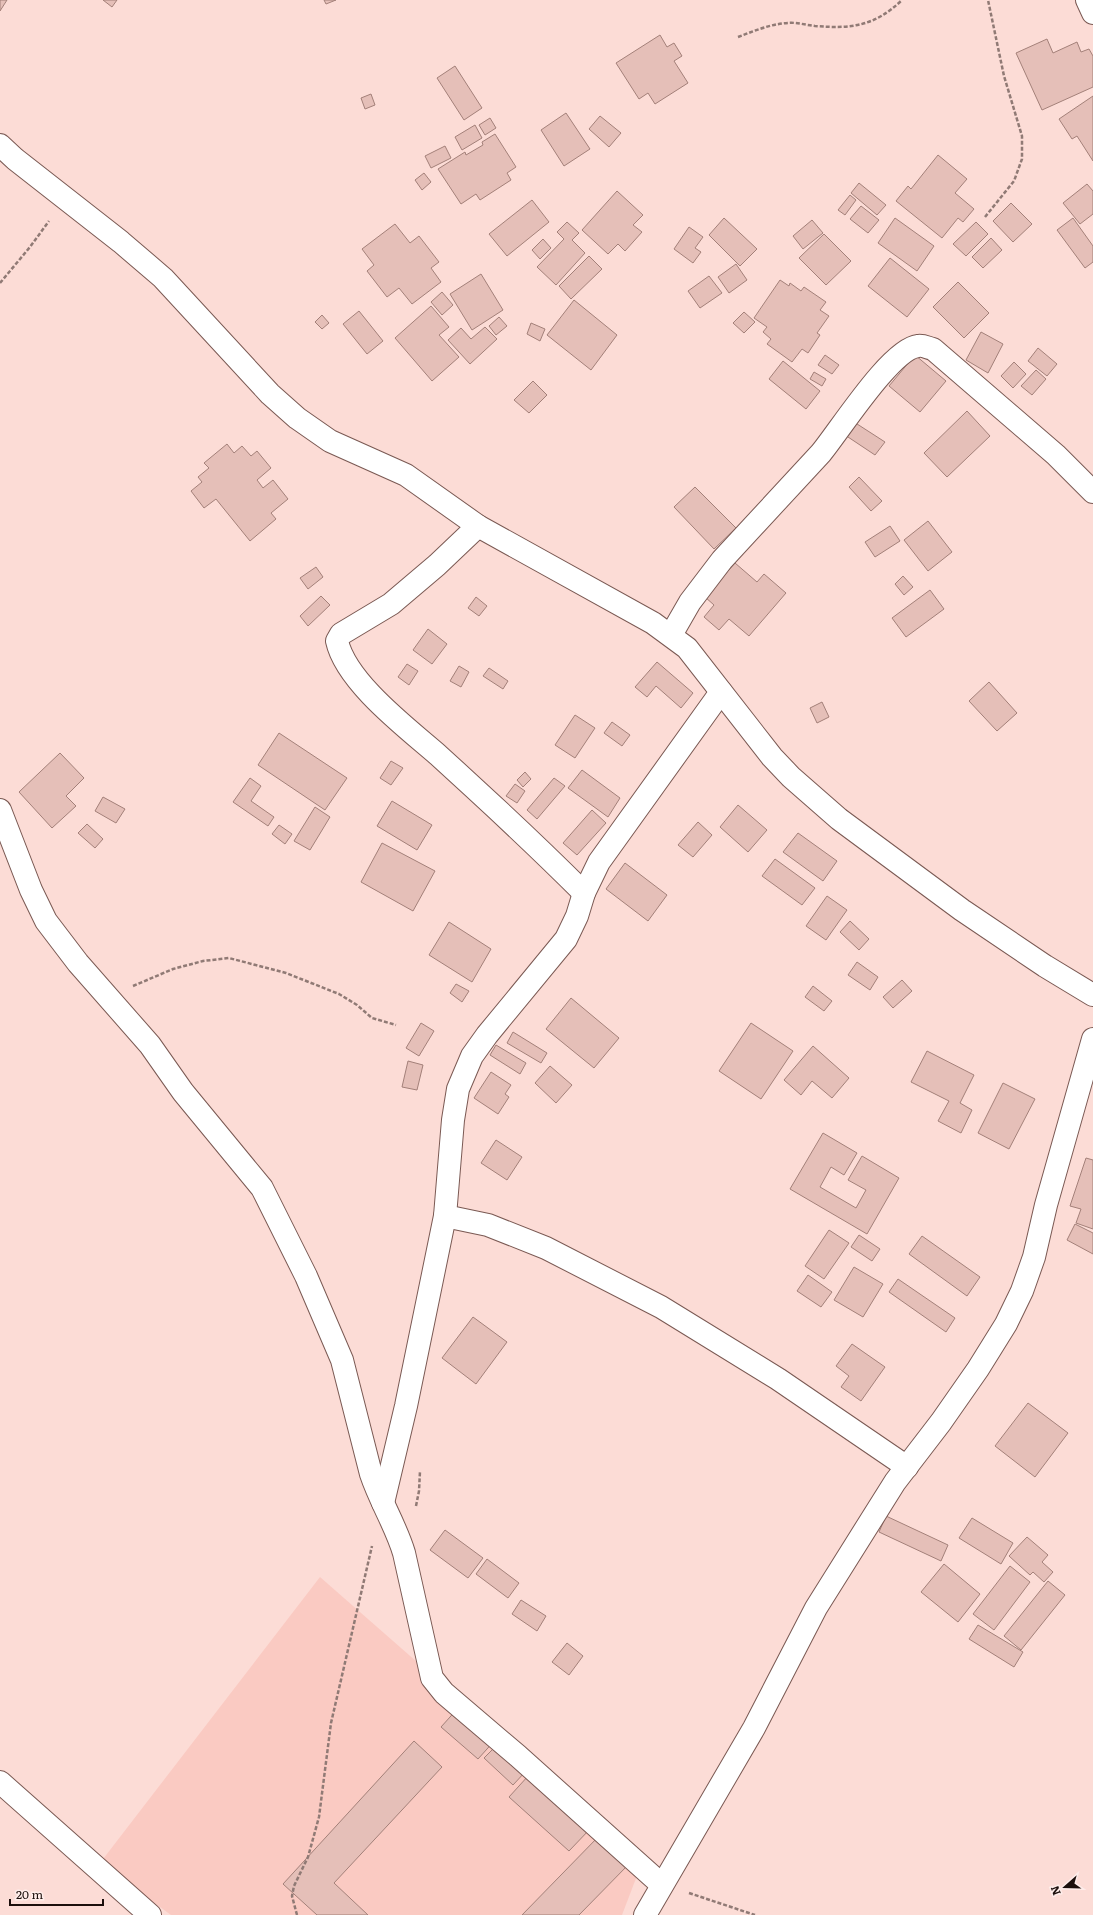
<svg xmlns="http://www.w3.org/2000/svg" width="1093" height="1915" font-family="Literata,serif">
<rect width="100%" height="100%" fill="#fcdcd6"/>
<polygon fill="#facac2" points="320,1577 643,1860 622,1915 171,1915 100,1863"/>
<g fill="#e5bfb8" stroke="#a38079">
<polygon points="0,0 7,0 0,11"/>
<polygon points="103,0 117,0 112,7"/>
<polygon points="324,0 336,0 326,4"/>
<polygon points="660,35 667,47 674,43 682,56 674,61 688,83 655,104 648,93 639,99 616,63"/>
<polygon points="1047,39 1053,53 1077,42 1081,52 1089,49 1093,56 1093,87 1042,110 1016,53"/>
<polygon points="455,66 482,108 464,120 437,78"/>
<polygon points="371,94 375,105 365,109 361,98"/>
<polygon points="1093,96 1093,161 1077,136 1072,139 1059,119"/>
<polygon points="566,113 590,149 564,166 541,130"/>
<polygon points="600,116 621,133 609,147 589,129"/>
<polygon points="490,118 496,128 485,135 479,125"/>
<polygon points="475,125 482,138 462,150 455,137"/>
<polygon points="495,134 516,167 507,173 511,180 480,200 476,194 461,204 438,169 465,152 466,155 483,145 482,142"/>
<polygon points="445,146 451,158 431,168 425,156"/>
<polygon points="938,155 967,179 955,193 974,209 963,222 958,218 942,238 896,201 908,186 911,189"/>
<polygon points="424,173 431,182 422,190 415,180"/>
<polygon points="859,183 886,205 877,215 851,193"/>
<polygon points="1087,184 1093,191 1093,214 1080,224 1063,203"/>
<polygon points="617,191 643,215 633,225 642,232 625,251 618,244 608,254 582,230"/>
<polygon points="850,195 856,200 845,215 838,210"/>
<polygon points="532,200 549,222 507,256 489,234"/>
<polygon points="1011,203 1032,224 1013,242 993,221"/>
<polygon points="861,206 879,220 868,233 850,219"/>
<polygon points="724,218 757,249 740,266 709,235"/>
<polygon points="895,218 934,246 917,271 878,243"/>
<polygon points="1073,218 1093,246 1093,262 1085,268 1057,230"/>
<polygon points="812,220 823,233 803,249 793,236"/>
<polygon points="567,222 579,233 572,240 585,253 556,285 537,267 564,239 557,232"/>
<polygon points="976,222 988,234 966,256 953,244"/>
<polygon points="395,224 410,243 419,236 439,262 431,268 441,282 412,304 399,288 387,297 367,271 374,265 362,249"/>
<polygon points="689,227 703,237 695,248 701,252 693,263 674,249"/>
<polygon points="824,234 851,261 826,285 799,258"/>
<polygon points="991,238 1002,250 983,268 972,257"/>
<polygon points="543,239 551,248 540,259 532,250"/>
<polygon points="589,256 602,269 571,299 559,286"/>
<polygon points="890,258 929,289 907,317 868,286"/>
<polygon points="736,264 747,280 729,293 718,277"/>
<polygon points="481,274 503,310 472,330 450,294"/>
<polygon points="709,276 722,293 700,308 688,291"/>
<polygon points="780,280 789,286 790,283 801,291 804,287 826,302 820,310 829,316 817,333 820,335 808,353 802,349 792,362 767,344 771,339 763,332 767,327 754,318"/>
<polygon points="958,282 989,313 964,338 933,307"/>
<polygon points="442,292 453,305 442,315 431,302"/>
<polygon points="574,300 617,335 591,370 547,335"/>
<polygon points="431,306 449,327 439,335 459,357 432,381 395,338"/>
<polygon points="359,311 383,341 367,354 343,324"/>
<polygon points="744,312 755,322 744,333 733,323"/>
<polygon points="322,315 329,323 322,329 315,322"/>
<polygon points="499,317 507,326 496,335 489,326"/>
<polygon points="531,323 545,329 540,341 527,334"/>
<polygon points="485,327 497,339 470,364 448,340 461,328 471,339"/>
<polygon points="981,332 1003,344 988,373 966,360"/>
<polygon points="1038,348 1057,364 1047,376 1028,361"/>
<polygon points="825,355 839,365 832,374 818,365"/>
<polygon points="915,355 946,381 920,412 889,386"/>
<polygon points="783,361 820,391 806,409 769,379"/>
<polygon points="1014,362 1026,374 1013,388 1001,376"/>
<polygon points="1036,370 1046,379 1032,395 1021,386"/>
<polygon points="814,372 826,379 822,386 810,379"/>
<polygon points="533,381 547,395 529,413 514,400"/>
<polygon points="967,411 990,436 947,477 924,453"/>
<polygon points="854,422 885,442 875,455 845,435"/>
<polygon points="227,444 234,453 242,446 251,456 257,451 271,468 257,480 263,488 273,480 288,499 271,513 276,519 250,541 216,499 204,508 191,491 202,482 198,477 209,468 204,463"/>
<polygon points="859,477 882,501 871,511 849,487"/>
<polygon points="695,487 736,528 714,549 674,507"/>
<polygon points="928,521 952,552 928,571 904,540"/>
<polygon points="890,526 900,541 875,557 865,542"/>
<polygon points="735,563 757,582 764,574 786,593 749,636 729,619 719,630 704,617 714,605 705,597"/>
<polygon points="316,567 323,577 308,589 300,578"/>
<polygon points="903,576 913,587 904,595 895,584"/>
<polygon points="930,590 944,609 906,637 892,618"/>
<polygon points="321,596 330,605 308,626 300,616"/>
<polygon points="476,597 487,606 479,616 468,608"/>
<polygon points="428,629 447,644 432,664 413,650"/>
<polygon points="657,662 693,693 681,708 656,686 647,697 635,687"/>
<polygon points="407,664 418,671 409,685 398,677"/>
<polygon points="459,666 469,672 461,687 450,681"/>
<polygon points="489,668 508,681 503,689 483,676"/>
<polygon points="989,682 1017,713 997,731 969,701"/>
<polygon points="822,702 829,717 817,723 810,708"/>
<polygon points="575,715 595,728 575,758 555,745"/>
<polygon points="612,722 630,735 622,746 604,733"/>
<polygon points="279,733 347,778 325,810 258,765"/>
<polygon points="60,753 84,778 66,796 76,806 52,828 19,792"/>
<polygon points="391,761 403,768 391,785 380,778"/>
<polygon points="582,770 620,798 608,817 568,788"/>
<polygon points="525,772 531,779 523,787 517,780"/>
<polygon points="250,778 261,786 251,801 274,817 268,826 233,802"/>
<polygon points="554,778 565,786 537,819 527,810"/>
<polygon points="515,784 525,791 517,803 506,796"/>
<polygon points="103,797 125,809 116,823 95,811"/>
<polygon points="392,801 432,825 417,850 377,826"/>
<polygon points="738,805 767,830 748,852 720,827"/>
<polygon points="315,807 330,817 310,850 294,841"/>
<polygon points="592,810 606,823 577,855 563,843"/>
<polygon points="698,822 712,835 693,857 678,845"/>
<polygon points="87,824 103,839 95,848 78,833"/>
<polygon points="279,825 292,834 285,844 272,834"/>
<polygon points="798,833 837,861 823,881 783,852"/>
<polygon points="382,843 435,871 413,911 361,882"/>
<polygon points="775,859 815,888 802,905 762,876"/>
<polygon points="625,863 667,895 648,921 606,889"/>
<polygon points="827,896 847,910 826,940 806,926"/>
<polygon points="850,921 869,939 859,950 840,932"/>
<polygon points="449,922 491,949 472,982 429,955"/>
<polygon points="857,962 878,977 870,990 848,975"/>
<polygon points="902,980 912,991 893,1008 883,997"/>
<polygon points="456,984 469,991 462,1002 450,993"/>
<polygon points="813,986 832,1001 824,1011 805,997"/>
<polygon points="571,998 619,1038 594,1068 546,1029"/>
<polygon points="421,1023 434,1031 419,1056 406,1048"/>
<polygon points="751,1023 793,1051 761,1099 719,1071"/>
<polygon points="513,1032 547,1053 541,1063 507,1043"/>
<polygon points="496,1045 526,1063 520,1074 490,1055"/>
<polygon points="813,1046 849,1078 832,1098 812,1081 801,1095 784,1080"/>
<polygon points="927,1051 974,1075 960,1103 972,1110 961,1133 938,1121 949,1101 911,1082"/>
<polygon points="408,1061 423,1065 417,1090 402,1087"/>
<polygon points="550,1066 572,1085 556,1103 535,1083"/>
<polygon points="491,1072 511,1085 505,1094 509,1097 498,1114 474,1098"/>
<polygon points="1003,1083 1035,1099 1009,1149 978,1133"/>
<polygon points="823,1133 857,1153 844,1175 831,1167 820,1187 856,1208 866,1190 848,1180 862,1156 899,1178 867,1234 790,1189"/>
<polygon points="496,1140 522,1157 507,1180 481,1163"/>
<polygon points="1086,1158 1093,1160 1093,1229 1076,1223 1081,1209 1070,1206"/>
<polygon points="1075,1224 1093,1233 1093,1254 1067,1240"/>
<polygon points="829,1230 849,1243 824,1279 805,1266"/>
<polygon points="859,1235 880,1249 872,1261 851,1247"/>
<polygon points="922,1236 980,1277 967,1296 909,1254"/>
<polygon points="854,1267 883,1284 863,1317 834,1300"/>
<polygon points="808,1275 832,1292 821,1307 797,1291"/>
<polygon points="898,1279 955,1318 946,1332 889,1292"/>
<polygon points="473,1317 507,1342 476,1384 442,1358"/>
<polygon points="852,1344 885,1367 861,1401 841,1387 849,1376 836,1366"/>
<polygon points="1028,1403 1068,1433 1035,1477 995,1446"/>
<polygon points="886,1516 948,1545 941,1561 879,1532"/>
<polygon points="972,1518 1013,1543 1001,1564 959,1538"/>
<polygon points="445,1530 483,1558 468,1578 430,1550"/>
<polygon points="1027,1537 1048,1555 1042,1562 1053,1572 1044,1582 1033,1572 1030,1575 1009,1556"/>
<polygon points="487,1559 519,1583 508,1598 476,1574"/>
<polygon points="944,1564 980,1594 958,1622 921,1592"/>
<polygon points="1010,1566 1030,1582 994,1630 973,1614"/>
<polygon points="1048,1581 1065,1595 1021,1650 1004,1636"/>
<polygon points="521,1600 546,1616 537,1631 512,1614"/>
<polygon points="978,1625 1023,1652 1014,1667 969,1639"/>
<polygon points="567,1643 583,1656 569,1675 552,1662"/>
<polygon points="459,1707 496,1739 478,1759 441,1727"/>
<polygon points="414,1741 442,1767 334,1883 368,1915 317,1915 283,1884"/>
<polygon points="497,1745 526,1771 513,1785 484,1758"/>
<polygon points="529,1775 590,1829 569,1851 509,1797"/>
<polygon points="599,1836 628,1865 579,1915 522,1915"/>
</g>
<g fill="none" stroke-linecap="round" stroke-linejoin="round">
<defs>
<g id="minor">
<polyline points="0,145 15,159 121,242 163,278 270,394 297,418 330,441 406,475 478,526 653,623 687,648 772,757 791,777 839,819 962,910 1045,966 1093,995"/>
<path d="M478,526L437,565L391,604L341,634L337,641C346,682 407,728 438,755C450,766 462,777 474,788C511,822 548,857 584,893"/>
<path d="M671,635L690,602L722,560L821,453C840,430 891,349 918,346C923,345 928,348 933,349L1056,455L1093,492"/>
<path d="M0,810L31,890L46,921L78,963L150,1045L183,1092L262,1188L306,1276L342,1360L371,1474C380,1501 396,1526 404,1553L432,1678L444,1693L518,1756L662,1885"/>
<polyline points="445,1216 488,1225 546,1248 661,1307 778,1379 907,1467"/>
<polyline points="383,1503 406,1406 445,1216 453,1120 458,1089 472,1056 487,1035 566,939 577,916 584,893 599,862 721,692"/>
<polyline points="0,1782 150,1915"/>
</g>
<g id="tertiary">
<polyline points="1087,0 1093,13"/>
<polyline points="645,1915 754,1728 816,1608 895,1482 941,1422 978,1369 1006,1324 1022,1291 1034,1257 1046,1205 1093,1039"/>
</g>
</defs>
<use href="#minor" stroke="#7a5953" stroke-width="24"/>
<use href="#tertiary" stroke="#7a5953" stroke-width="24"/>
<g stroke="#907a75" stroke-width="2.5" stroke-dasharray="4 2" stroke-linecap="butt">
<path d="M738,37C754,31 770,24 788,23C796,22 806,25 815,26C852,29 875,26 902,0"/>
<polyline points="985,217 1014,181 1022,159 1022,136 1004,76 988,0"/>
<polyline points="0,283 30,247 49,221"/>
<polyline points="133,986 173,969 203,961 229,958 286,973 339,994 357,1005 372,1018 396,1025"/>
<polyline points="416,1506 419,1491 420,1471"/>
<polyline points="689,1893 755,1915"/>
<polyline points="297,1915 292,1896 294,1886 308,1857 319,1817 331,1723 372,1546"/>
</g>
<use href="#minor" stroke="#fff" stroke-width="22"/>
<use href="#tertiary" stroke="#fff" stroke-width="22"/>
</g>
<g transform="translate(1065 1887) rotate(250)" stroke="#feedea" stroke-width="3" paint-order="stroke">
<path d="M0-3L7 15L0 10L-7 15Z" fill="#1c0f0c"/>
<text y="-6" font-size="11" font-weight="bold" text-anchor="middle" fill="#1c0f0c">N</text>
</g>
<path d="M10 1899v6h93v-6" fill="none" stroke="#1c0f0c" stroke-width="2"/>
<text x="16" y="1899" font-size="12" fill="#1c0f0c" stroke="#feedea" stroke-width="3" paint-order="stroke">20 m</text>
</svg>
